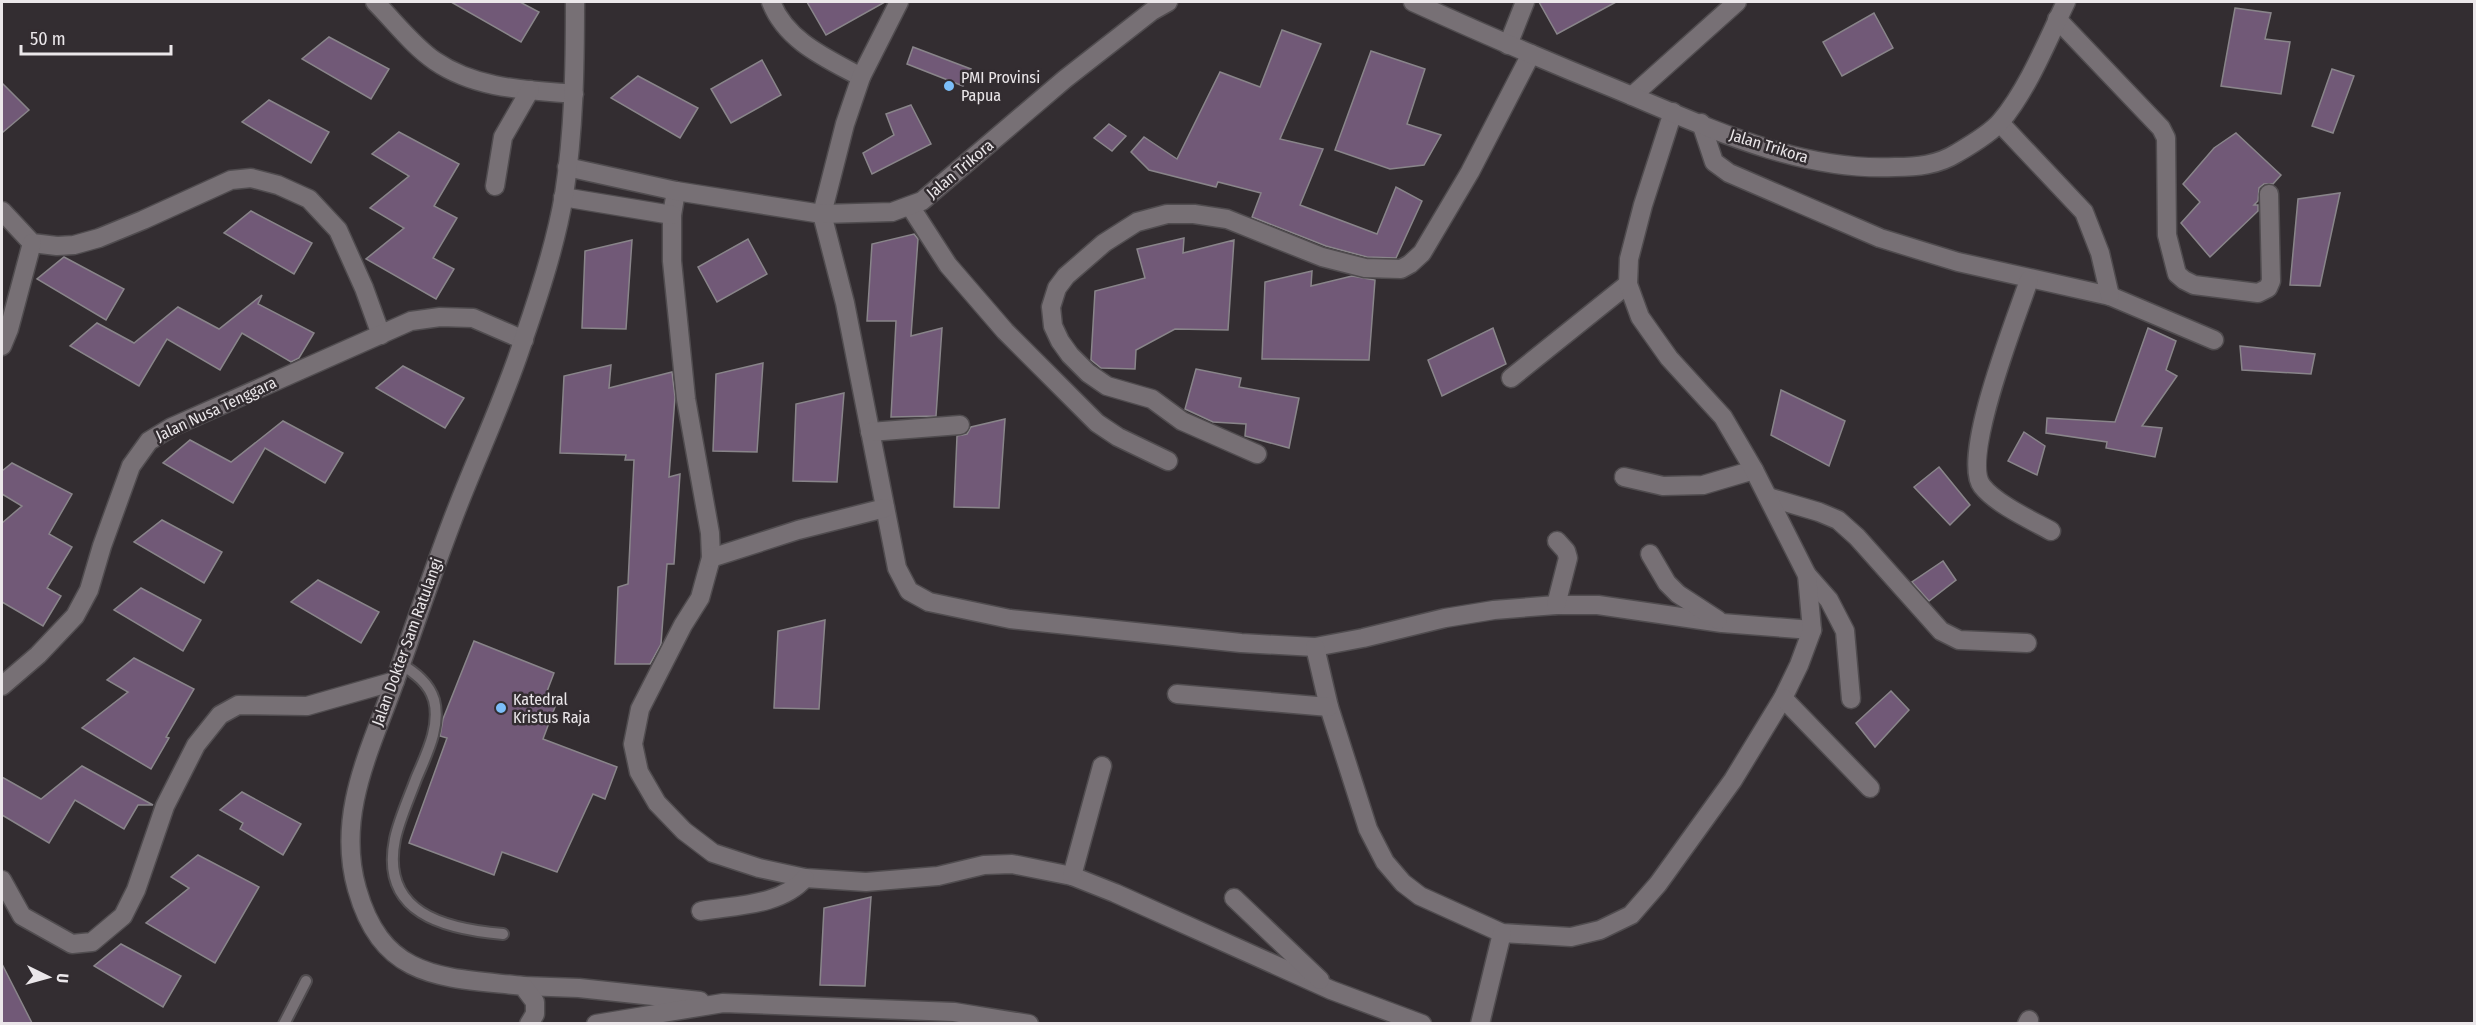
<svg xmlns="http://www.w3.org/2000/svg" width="2476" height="1025" font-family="'Fira Sans Condensed',sans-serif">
<rect width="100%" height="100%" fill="#332d31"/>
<g fill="#715977" stroke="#89858a" stroke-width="1.5">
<polygon points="451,2 520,2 539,12 521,42"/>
<polygon points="807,2 885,2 826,35"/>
<polygon points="1539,2 1616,2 1557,34"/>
<polygon points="2235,8 2271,13 2265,39 2290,42 2281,94 2221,86"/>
<polygon points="1874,13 1893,48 1842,76 1823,42"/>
<polygon points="1282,30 1321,44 1280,139 1323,149 1300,205 1377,234 1396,187 1422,201 1396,258 1367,257 1326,246 1252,217 1261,193 1218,182 1216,187 1149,170 1131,152 1144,137 1177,159 1220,72 1260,87"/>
<polygon points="329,37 389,69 371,99 302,59"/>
<polygon points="913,47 971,69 963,86 907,64"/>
<polygon points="1371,51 1425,69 1407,124 1441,135 1424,165 1390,169 1335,150"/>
<polygon points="762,60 781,95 731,123 711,89"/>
<polygon points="2332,69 2354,76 2333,133 2312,126"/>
<polygon points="638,76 698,108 680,138 611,98"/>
<polygon points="2,83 29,110 2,133"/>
<polygon points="269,100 329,132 311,163 242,122"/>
<polygon points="911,105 931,144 872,174 863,153 894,135 886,114"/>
<polygon points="1109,124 1126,136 1112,151 1094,138"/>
<polygon points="399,132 459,164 434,206 457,218 433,258 454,269 436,299 366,259 404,228 370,208 409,176 372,154"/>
<polygon points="2236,133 2281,175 2273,184 2264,184 2259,188 2258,201 2254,205 2258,205 2258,211 2210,257 2181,223 2200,202 2183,184 2214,148"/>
<polygon points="2340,193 2320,286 2290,285 2298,199"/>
<polygon points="251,211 312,243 294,274 224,233"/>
<polygon points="914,234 918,239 911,336 942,328 936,416 891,417 896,321 867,321 872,244"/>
<polygon points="1184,238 1183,253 1234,240 1228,330 1175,329 1136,350 1135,369 1101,368 1091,360 1095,291 1145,278 1137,249"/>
<polygon points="748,239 767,274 717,302 698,267"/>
<polygon points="632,240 626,329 582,328 585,251"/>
<polygon points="64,257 124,289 106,320 37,279"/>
<polygon points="1312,271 1311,286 1352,276 1375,280 1369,360 1262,359 1265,282"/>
<polygon points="262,295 258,304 314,333 299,358 291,362 242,333 220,370 167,339 139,386 70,346 97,323 134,343 178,307 219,329"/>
<polygon points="1493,328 1506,364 1442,396 1428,360"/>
<polygon points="2148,328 2176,341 2166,370 2177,376 2142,426 2162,428 2155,457 2106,448 2107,442 2046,433 2047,418 2115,422"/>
<polygon points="2240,346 2315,354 2311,374 2242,370"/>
<polygon points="763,363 757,452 713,451 716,374"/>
<polygon points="611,365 609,388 672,372 675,397 669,477 680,474 674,564 667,564 661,644 650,664 615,664 618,587 628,584 634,460 625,460 626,455 560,453 564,376"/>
<polygon points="403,366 464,398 445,428 376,388"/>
<polygon points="1196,369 1241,378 1239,387 1299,398 1289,448 1245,436 1246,424 1213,422 1185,409"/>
<polygon points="1781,390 1845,421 1829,466 1771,435"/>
<polygon points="844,393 837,482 793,481 796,404"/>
<polygon points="1005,419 999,508 954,507 957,436 967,434 971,427"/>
<polygon points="283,421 343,453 325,483 265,448 233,503 163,463 190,440 231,462"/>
<polygon points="2024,432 2045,446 2037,475 2008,461"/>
<polygon points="12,463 72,494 49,534 72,547 47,588 61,596 43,626 2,602 2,523 22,506 2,494 2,471"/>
<polygon points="1939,467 1970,505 1950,525 1914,487"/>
<polygon points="162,520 222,552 204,583 134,542"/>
<polygon points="1943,561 1956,580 1929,601 1912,582"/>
<polygon points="318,580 379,612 361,643 291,602"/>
<polygon points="141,588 201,620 183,651 114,610"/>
<polygon points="825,620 819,709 774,708 778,631"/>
<polygon points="474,641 554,673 546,694 558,699 543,739 617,767 605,799 593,794 557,872 502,852 494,875 409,843 447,738 440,736 443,719"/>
<polygon points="134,658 194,689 166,737 169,738 151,769 82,728 128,692 107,680"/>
<polygon points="1891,691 1909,710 1875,747 1856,723"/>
<polygon points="82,766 153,805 138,805 124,829 75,800 49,843 2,815 2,777 41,799"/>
<polygon points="242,792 301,824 283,855 240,829 243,823 220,810"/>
<polygon points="198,855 259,887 215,963 146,923 189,888 171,877"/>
<polygon points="871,897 865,986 820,985 824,908"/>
<polygon points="121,944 181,976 163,1007 94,966"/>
<polygon points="2,964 32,1023 2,1023"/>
</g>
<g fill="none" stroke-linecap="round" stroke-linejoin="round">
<defs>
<g id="service">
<path d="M401,664C415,673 429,683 434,700C441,727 426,755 416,779C409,798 399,820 395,839C380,913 444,929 503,934"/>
<polyline points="284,1024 306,981"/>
</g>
<g id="minor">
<path d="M375,2C394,21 413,46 435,61C476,89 526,90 574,94"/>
<path d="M771,2C786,41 826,58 861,77"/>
<polyline points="899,2 861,77 845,124 822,214 845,303 897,568 909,591 929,602 1010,619 1241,643 1315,647 1363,638 1445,618 1494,610 1556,605 1598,605 1722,623 1812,630"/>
<polyline points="2057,19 2161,128 2166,138 2167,235 2177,274 2184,280 2194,285 2258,293 2268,288 2271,281 2269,194"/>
<polyline points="1508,45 1525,2"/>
<polyline points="1632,96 1737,2"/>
<polyline points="1701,123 1714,162 1729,173 1880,238 1958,262 2110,296 2214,340"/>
<polyline points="2000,123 2084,212 2100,253 2110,296"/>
<polyline points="495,186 503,137 530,90"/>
<polyline points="676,191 672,215 672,261 686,399 710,533 711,558 700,598 683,625 640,709 633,744 639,772 657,803 684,831 713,853 759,868 805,878 866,882 938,876 984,865 1012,864 1072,876 1115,893 1331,990 1422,1024"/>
<polyline points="910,206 948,265 1005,331 1097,423 1118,437 1168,461"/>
<polyline points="2,211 32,243 57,246 74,245 99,238 143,220 231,180 251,178 278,185 309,199 338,230 364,288 381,335"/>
<path d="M2029,280C2017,316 1960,458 1982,486C1996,504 2031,520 2051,531"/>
<polyline points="2,346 9,329 32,243"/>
<polyline points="1511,378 1628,284"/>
<polyline points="870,432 960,425"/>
<polyline points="1257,454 1182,421 1152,399 1107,386 1088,373 1070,355 1060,341 1053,326 1051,307 1057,288 1066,276 1104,243 1137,222 1167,214 1194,214 1227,219 1322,257 1365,268 1401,269 1410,264 1422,253 1470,172 1531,54"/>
<polyline points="1624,477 1663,486 1703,485 1754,470"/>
<polyline points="1768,497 1819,512 1838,520 1857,537 1941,631 1959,640 2027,643"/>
<polyline points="1650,554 1667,583 1678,594 1718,620"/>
<polyline points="711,558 798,530 885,508"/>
<polyline points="1807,575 1829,600 1845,631 1851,699"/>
<polyline points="1556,605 1568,558 1566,551 1557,541"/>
<polyline points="1315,647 1329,707 1368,829 1385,862 1403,883 1420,896 1502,933 1571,937 1600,930 1631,915 1658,884 1733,780 1783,698 1799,665 1812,630 1807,575 1754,470 1723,417 1669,358 1640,317 1628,284 1629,259 1643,205 1673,112"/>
<polyline points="2,686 38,655 75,616 89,590 102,546 131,466 149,441 172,427 411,321 440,317 473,318 524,340"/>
<polyline points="1177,694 1329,707"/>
<polyline points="1783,698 1870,788"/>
<polyline points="1072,876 1102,766"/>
<polyline points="2,880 22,916 72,944 92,942 123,916 136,890 165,806 196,745 220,715 238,705 307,706 395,681"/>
<polyline points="1234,898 1320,980"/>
<path d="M701,911C735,905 781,906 805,878"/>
<polyline points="1480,1024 1502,933"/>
<polyline points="2027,1024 2029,1020"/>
</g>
<g id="tertiary">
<path d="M1413,2C1479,32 1546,61 1613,88C1703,125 1797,172 1895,167C1917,167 1938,165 1957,153C1969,146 1992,132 2001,121C2028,89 2048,39 2066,2"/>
<polyline points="567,167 676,191 822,214 892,212 922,201 1065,79 1152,11 1168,2"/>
<polyline points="563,197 672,215"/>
<polyline points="523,986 579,988 700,1001"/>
<polyline points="596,1024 723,1003 954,1012 1029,1024"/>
</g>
<path id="secondary" d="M529,1024L535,1014V1002L523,986C443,977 383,981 357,889C335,812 373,745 397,675C415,625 432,574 451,524C474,462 504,401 524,338C540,292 556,243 564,195C574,131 575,66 575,2"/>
</defs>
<use href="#service" stroke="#504c4f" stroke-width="14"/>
<use href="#minor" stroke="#504c4f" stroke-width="21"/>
<use href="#tertiary" stroke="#504c4f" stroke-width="21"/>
<use href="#secondary" stroke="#504c4f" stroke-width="21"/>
<use href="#service" stroke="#777075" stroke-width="10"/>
<use href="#minor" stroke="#777075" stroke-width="18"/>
<use href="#tertiary" stroke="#777075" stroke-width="18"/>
<use href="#secondary" stroke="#777075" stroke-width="18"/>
</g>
<g fill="#7cbef9" stroke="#332d31" stroke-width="2">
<circle cx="949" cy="86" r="6"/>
<circle cx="501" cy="708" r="6"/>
</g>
<g text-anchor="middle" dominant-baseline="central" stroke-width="5" stroke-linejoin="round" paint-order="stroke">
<g font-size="16" fill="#ebe7ea" stroke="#332d31" text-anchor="start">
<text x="961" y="77">PMI Provinsi<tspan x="961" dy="18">Papua</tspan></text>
<text x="513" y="699">Katedral<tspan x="513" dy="18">Kristus Raja</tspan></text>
</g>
<g font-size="16" fill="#ebe7ea" stroke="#332d31">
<text transform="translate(1769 146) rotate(17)">Jalan Trikora</text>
<text transform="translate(960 169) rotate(-40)">Jalan Trikora</text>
<text transform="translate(216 409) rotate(-25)">Jalan Nusa Tenggara</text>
<text transform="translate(407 642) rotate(-70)">Jalan Dokter Sam Ratulangi</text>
</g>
</g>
<rect width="2476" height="1025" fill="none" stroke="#ebe7ea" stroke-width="6"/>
<g transform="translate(48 977) rotate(95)" stroke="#332d31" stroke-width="4.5" paint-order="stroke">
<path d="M0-4.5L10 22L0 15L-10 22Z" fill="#ebe7ea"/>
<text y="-9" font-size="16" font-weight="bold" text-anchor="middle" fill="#ebe7ea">U</text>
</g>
<path d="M21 45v9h150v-9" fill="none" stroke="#ebe7ea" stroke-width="3"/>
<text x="30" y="45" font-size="18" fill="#ebe7ea" stroke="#332d31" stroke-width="4.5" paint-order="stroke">50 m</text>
</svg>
